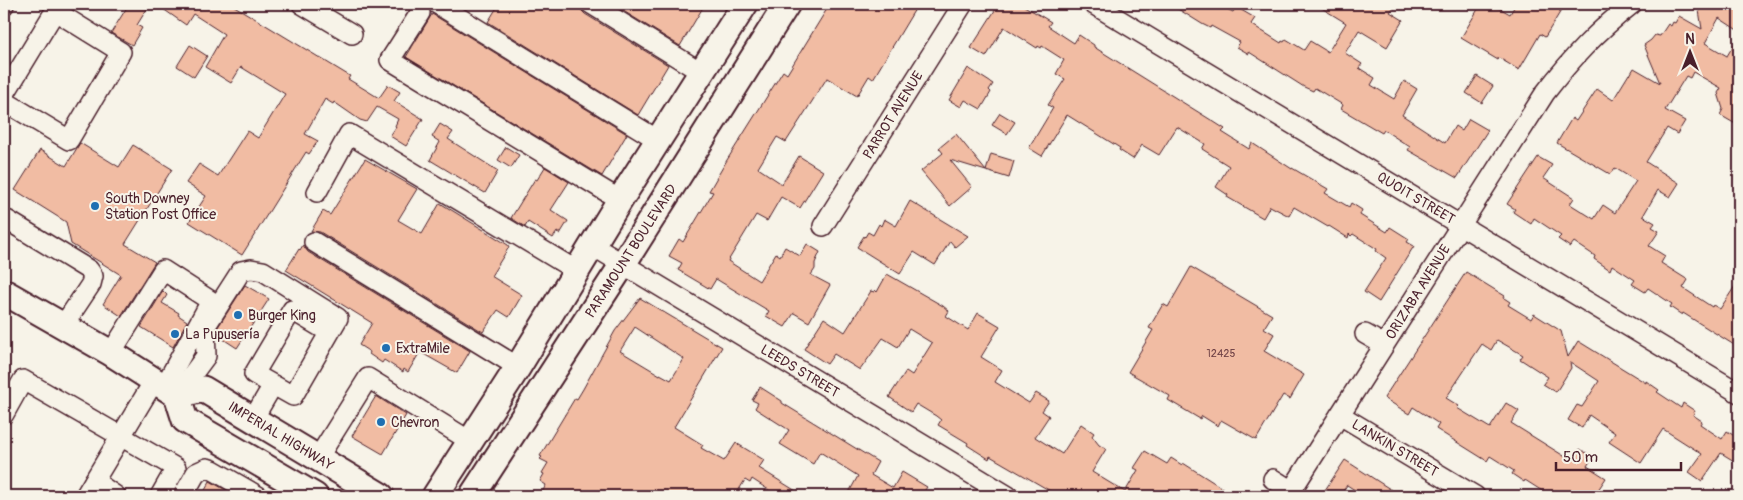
<svg xmlns="http://www.w3.org/2000/svg" width="1743" height="500" font-family="Pangolin,sans-serif">
<rect width="100%" height="100%" fill="#f7f3e8"/>
<filter id="ink" filterUnits="userSpaceOnUse"><feTurbulence type="fractalNoise" baseFrequency=".02" numOctaves="2"/><feDisplacementMap in="SourceGraphic" scale="10" xChannelSelector="R" yChannelSelector="G"/><feConvolveMatrix kernelMatrix="1 2 1 2 8 2 1 2 1" color-interpolation-filters="sRGB"/></filter>
<g filter="url(#ink)">
<g fill="#f1bca3" stroke="#4a1f2b" fill-rule="evenodd">
<polygon points="129,4 150,4 137,25 142,28 132,45 111,33"/>
<polygon points="156,4 231,4 348,75 350,76 348,79 379,98 388,85 400,92 394,101 423,119 406,146 390,136 396,127 395,126 398,119 377,107 367,122 360,120 334,102 333,104 325,99 305,134 318,141 309,154 306,152 242,255 189,222 206,196 186,183 199,164 218,176 247,131 258,138 285,94 241,67 231,83 205,67 224,34 193,14 186,25"/>
<polygon points="499,4 580,4 581,10 585,14 668,65 638,115 488,22"/>
<polygon points="612,4 705,4 680,46"/>
<polygon points="830,4 918,4 873,79 869,76 857,96 827,78 786,142 777,137 758,168 782,184 799,156 823,171 800,208 781,197 767,221 756,215 728,261 759,281 776,253 780,256 785,247 800,256 807,244 820,252 815,263 815,269 811,275 830,285 809,322 794,313 785,327 766,316 769,311 716,279 710,289 678,270 682,263 669,256 679,239 683,242 713,192 709,191 727,160 783,71 787,74"/>
<polygon points="999,4 1021,4 1051,22 1048,26 1074,43 1079,35 1094,45 1094,47 1211,120 1225,129 1222,132 1249,149 1252,143 1292,169 1292,168 1328,189 1325,193 1349,207 1351,203 1362,210 1360,215 1387,232 1390,227 1409,239 1407,242 1414,246 1379,302 1364,292 1386,258 1376,251 1377,249 1353,234 1351,236 1349,234 1348,238 1329,226 1328,227 1294,207 1289,216 1270,206 1263,218 1227,197 1228,195 1216,187 1229,166 1202,149 1205,144 1177,127 1159,155 1142,145 1133,159 1119,150 1120,148 1067,115 1042,156 1029,148 1053,108 1048,105 1065,79 1056,74 1064,60 1042,46 1041,48 1038,46 1037,48 1004,27 986,57 971,48"/>
<polygon points="1170,4 1217,4 1233,12 1236,7 1255,18 1251,24 1281,43 1282,41 1284,42 1286,39 1304,50 1310,41 1328,52 1346,23 1315,4 1396,4 1390,12 1403,20 1387,47 1359,30 1345,53 1362,64 1359,68 1375,78 1371,85 1394,99 1404,81 1417,89 1402,115 1445,143 1455,126 1462,131 1469,119 1488,130 1457,178 1408,150 1410,147 1384,130 1382,133 1341,109 1343,105 1315,88 1313,91 1304,87 1249,52 1249,54 1237,47 1240,42 1211,26 1210,28 1202,24"/>
<polygon points="1481,4 1492,4 1510,14 1516,4 1565,4 1545,37 1540,34 1519,70 1499,58 1498,60 1461,38"/>
<polygon points="1698,4 1739,4 1739,31 1719,18 1705,43 1727,56 1739,36 1739,126 1720,115 1723,109 1718,93 1721,88 1693,72 1690,78 1686,76 1665,110 1685,121 1677,134 1667,128 1646,162 1679,183 1670,197 1658,190 1643,216 1655,223 1652,227 1659,231 1649,246 1665,256 1661,263 1688,280 1683,288 1712,307 1713,305 1720,309 1739,280 1739,348 1683,313 1682,315 1670,307 1672,304 1648,288 1645,292 1632,284 1635,280 1612,265 1610,270 1594,259 1595,256 1574,242 1570,247 1558,239 1561,236 1534,218 1531,224 1513,212 1515,209 1507,204 1538,157 1552,165 1543,178 1574,198 1570,204 1594,219 1603,205 1615,213 1636,181 1615,168 1610,174 1557,143 1572,118 1576,121 1597,89 1613,100 1629,74 1630,75 1634,68 1660,83 1644,45 1651,40 1655,35 1660,36 1668,24 1671,26 1673,22 1675,23 1679,16 1702,29"/>
<polygon points="432,14 627,134 602,176 406,57"/>
<polygon points="190,45 207,56 194,77 177,66"/>
<polygon points="968,68 993,84 989,90 991,92 981,109 965,100 961,107 949,100"/>
<polygon points="1477,76 1493,86 1482,103 1466,93"/>
<polygon points="1000,113 1015,122 1007,134 992,125"/>
<polygon points="440,124 453,132 448,139 498,171 485,193 430,160 440,142 432,137"/>
<polygon points="956,134 986,171 991,154 1014,161 1009,178 950,160 972,187 950,206 921,171 943,153 939,148"/>
<polygon points="80,143 119,167 133,145 172,169 125,244 155,262 121,316 103,304 121,275 71,244 66,222 15,190 40,150 66,166"/>
<polygon points="506,147 519,155 511,168 498,160"/>
<polygon points="365,159 417,189 398,220 422,234 440,203 508,245 509,247 491,276 522,295 509,317 498,310 483,332 320,232 311,231 323,211 330,215"/>
<polygon points="545,167 569,182 551,210 568,221 560,234 557,232 553,238 528,222 525,227 511,218 535,179 537,180"/>
<polygon points="910,201 968,236 955,247 950,241 935,265 914,252 900,274 857,247 864,236 865,237 868,232 873,235 879,224 881,226 884,219 896,226"/>
<polygon points="303,245 308,252 470,351 457,373 420,352 408,372 404,369 403,372 384,360 382,363 369,354 370,352 359,345 372,323 286,270 299,249 300,250"/>
<polygon points="1191,267 1272,315 1264,328 1274,334 1264,351 1304,375 1290,399 1283,395 1256,440 1221,420 1218,426 1202,416 1200,419 1168,400 1170,396 1128,372 1153,330 1149,328 1163,304 1168,307"/>
<polygon points="1466,272 1505,296 1504,298 1510,302 1508,305 1531,319 1534,314 1561,331 1568,357 1578,341 1646,383 1646,381 1659,390 1657,392 1681,408 1683,403 1695,411 1693,415 1702,421 1700,424 1722,439 1727,431 1739,439 1739,464 1721,453 1702,481 1689,472 1702,454 1663,429 1641,463 1609,442 1615,433 1589,415 1582,428 1568,420 1577,405 1582,407 1599,381 1570,362 1571,368 1556,392 1543,384 1548,377 1520,359 1523,355 1497,340 1491,350 1482,344 1446,398 1459,406 1457,408 1490,428 1506,403 1519,411 1511,423 1572,461 1580,449 1593,457 1587,466 1606,478 1594,496 1550,496 1525,480 1524,482 1512,474 1514,471 1490,456 1487,461 1455,441 1436,429 1439,424 1413,407 1409,414 1384,398"/>
<polygon points="887,274 943,306 949,311 946,316 968,330 978,313 1000,326 981,357 1002,370 995,382 1029,403 1036,393 1049,401 1042,411 1049,416 1035,437 1062,454 1081,424 1094,433 1092,436 1099,445 1106,449 1092,472 1125,492 1138,470 1134,468 1145,451 1167,464 1171,458 1182,465 1183,463 1235,496 1059,496 990,456 989,459 967,445 968,443 938,425 941,420 936,416 916,404 911,412 889,397 906,371 912,375 932,343 909,329 898,347 883,338 860,370 834,354 827,364 804,349 824,318 845,332 871,291 874,292 875,290 877,292"/>
<polygon points="245,285 269,299 237,348 217,335 216,330"/>
<polygon points="163,291 167,295 162,303 179,313 178,315 187,321 173,347 141,327"/>
<path d="M640,298L722,347L674,427L703,445L701,448L724,461L736,443L764,460L759,468L804,496H778L752,479L750,483L745,480L735,496H540L546,485L540,481L544,474L542,473L548,463L540,459L542,457L540,456L575,398L577,399L583,389L615,331ZM635,327L684,359L671,380L660,374V375L620,351Z"/>
<polygon points="760,387 782,401 782,403 878,462 871,475 893,488 902,472 927,487 921,496 847,496 858,476 820,452 813,464 780,444 789,430 756,409 755,408 758,403 752,400"/>
<polygon points="376,396 406,415 383,454 352,436"/>
<polygon points="1345,460 1379,482 1401,496 1364,496 1347,485 1340,496 1321,496"/>
<polygon points="210,481 236,496 202,496"/>
</g>
<g fill="none" stroke-linecap="round" stroke-linejoin="round">
<defs>
<g id="minor">
<polyline points="302,4 352,34"/>
<polyline points="437,4 658,140"/>
<polyline points="591,4 701,72"/>
<polyline points="1093,4 1739,393"/>
<polyline points="4,5 4,4"/>
<polyline points="420,13 390,60 620,200"/>
<polyline points="4,95 55,11 121,52 69,140 4,101"/>
<polyline points="317,192 349,134 577,271"/>
<polyline points="4,220 7,220 89,270 93,276 91,284 63,326"/>
<polyline points="823,226 963,4"/>
<polyline points="314,242 518,367"/>
<polyline points="593,246 1008,496"/>
<polyline points="1365,334 1384,345"/>
<polyline points="111,353 163,270 211,301 164,387"/>
<polyline points="177,395 206,356 205,327 241,271 251,269 263,271 338,318 293,396 254,374 292,310 329,332"/>
<polyline points="4,414 23,380 176,468 160,496"/>
<polyline points="1340,415 1475,496"/>
<polyline points="253,419 273,385"/>
<polyline points="318,458 368,378 470,441"/>
<polyline points="1273,479 1292,491"/>
<polyline points="94,481 116,496"/>
<polyline points="85,496 154,381"/>
<polyline points="183,496 196,473 207,468 213,470 258,496"/>
<path d="M1288,496L1545,93C1572,58 1596,32 1632,4"/>
</g>
<g id="major">
<polyline points="4,292 111,353 177,395 185,420 315,496"/>
<polyline points="177,395 203,389 381,496"/>
<polyline points="435,496 518,367 620,200 745,4"/>
<polyline points="472,496 623,264 787,4"/>
</g>
</defs>
<use href="#minor" stroke="#4a1f2b" stroke-width="22"/>
<use href="#major" stroke="#4a1f2b" stroke-width="29"/>
<use href="#minor" stroke="#f7f3e8" stroke-width="19"/>
<use href="#major" stroke="#f7f3e8" stroke-width="25"/>
</g>
</g>
<g fill="#1f6fb2" stroke="#f7f3e8" stroke-width="2">
<circle cx="95" cy="206" r="5"/>
<circle cx="238" cy="315" r="5"/>
<circle cx="175" cy="334" r="5"/>
<circle cx="386" cy="348" r="5"/>
<circle cx="381" cy="422" r="5"/>
</g>
<g text-anchor="middle" dominant-baseline="central" stroke-width="4" stroke-linejoin="round" paint-order="stroke">
<g font-size="11" fill="#744649">
<text x="1221" y="353">12425</text>
</g>
<g font-size="14" fill="#4a1f2b" stroke="#f7f3e8">
<text transform="translate(893 115) rotate(-58)">PARROT AVENUE</text>
<text transform="translate(1416 198) rotate(31)">QUOIT STREET</text>
<text transform="translate(631 251) rotate(-57)">PARAMOUNT BOULEVARD</text>
<text transform="translate(1418 292) rotate(-58)">ORIZABA AVENUE</text>
<text transform="translate(800 371) rotate(31)">LEEDS STREET</text>
<text transform="translate(281 436) rotate(31)">IMPERIAL HIGHWAY</text>
<text transform="translate(1395 448) rotate(31)">LANKIN STREET</text>
</g>
<g font-size="14" fill="#4a1f2b" stroke="#f7f3e8" text-anchor="start">
<text x="105" y="198">South Downey<tspan x="105" dy="16">Station Post Office</tspan></text>
<text x="248" y="315">Burger King</text>
<text x="185" y="334">La Pupusería</text>
<text x="396" y="348">ExtraMile</text>
<text x="391" y="422">Chevron</text>
</g>
</g>
<rect width="1743" height="500" fill="none" stroke="#f7f3e8" stroke-width="20"/>
<rect x="10" y="10" width="1723" height="480" fill="none" stroke="#4a1f2b" stroke-width="2" filter="url(#ink)"/>
<g transform="translate(1690 52)" stroke="#f7f3e8" stroke-width="4" paint-order="stroke">
<path d="M0-4L9 19L0 12L-9 19Z" fill="#4a1f2b"/>
<text y="-8" font-size="14" font-weight="bold" text-anchor="middle" fill="#4a1f2b">N</text>
</g>
<path d="M1556 462v8h125v-8" fill="none" stroke="#4a1f2b" stroke-width="2.5"/>
<text x="1563" y="462" font-size="15" fill="#4a1f2b" stroke="#f7f3e8" stroke-width="4" paint-order="stroke">50 m</text>
</svg>
